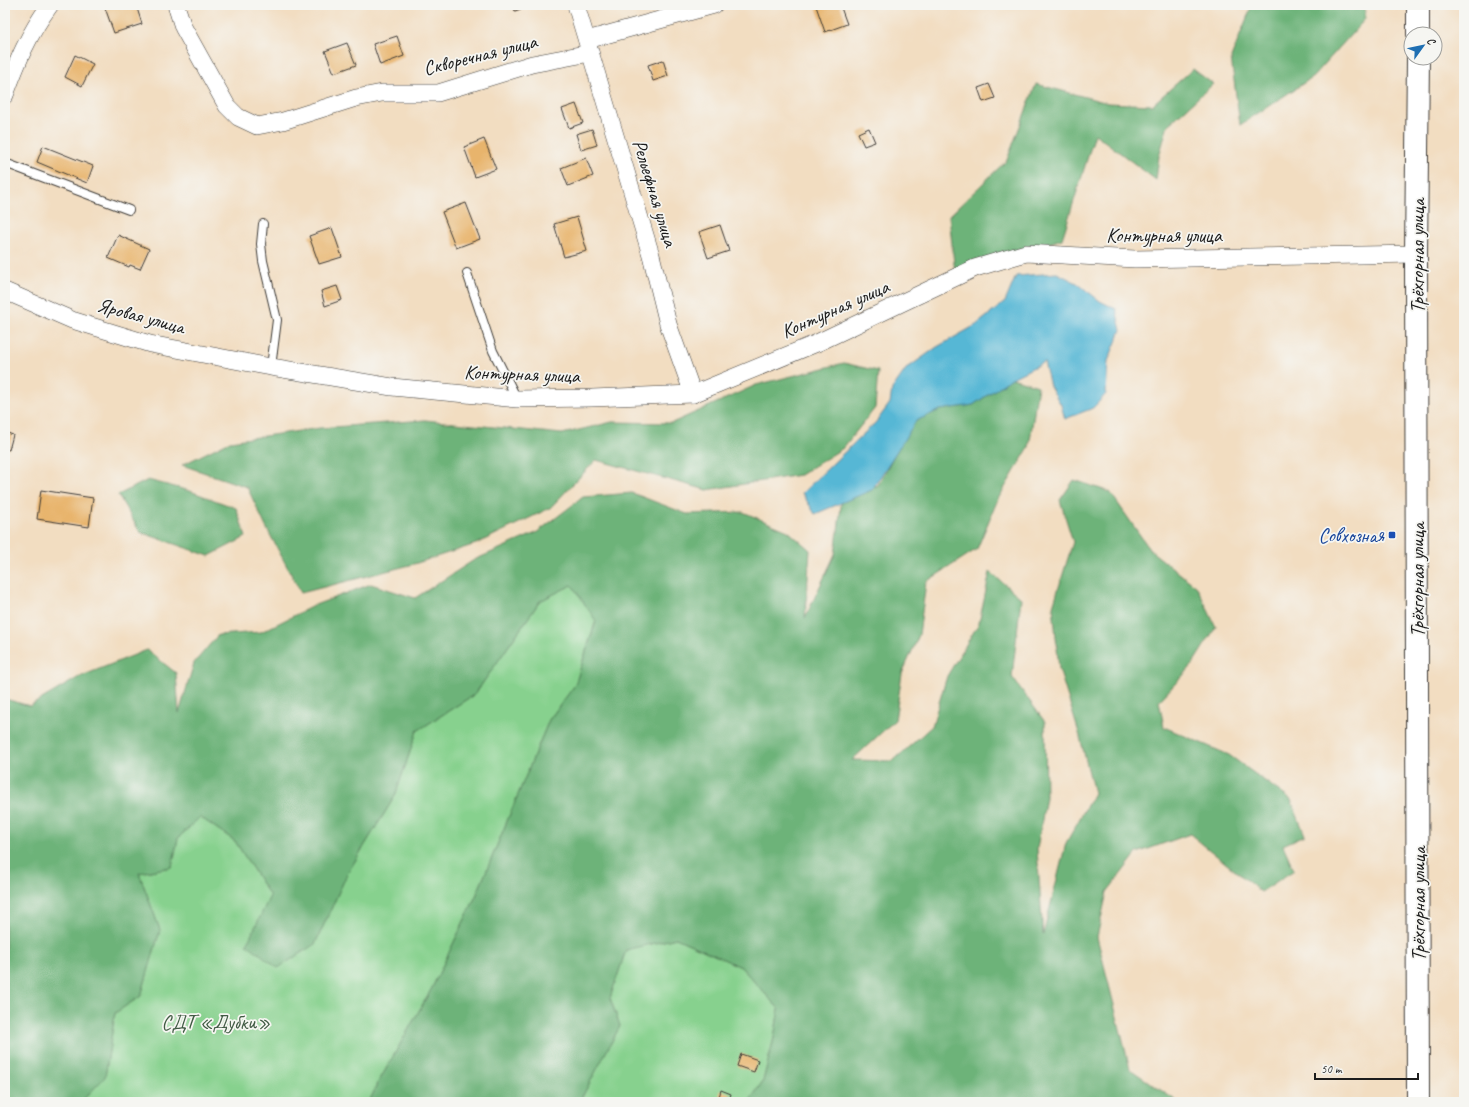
<svg xmlns="http://www.w3.org/2000/svg" width="1469" height="1107" font-family="Caveat,sans-serif">
<rect width="100%" height="100%" fill="#f6f6f2"/>
<filter id="ink" filterUnits="userSpaceOnUse"><feTurbulence type="fractalNoise" baseFrequency=".025" numOctaves="2"/><feDisplacementMap in="SourceGraphic" scale="8" xChannelSelector="R" yChannelSelector="G"/><feConvolveMatrix kernelMatrix="1 2 1 2 8 2 1 2 1" color-interpolation-filters="sRGB"/></filter>
<filter id="wash" filterUnits="userSpaceOnUse"><feTurbulence type="fractalNoise" baseFrequency=".012" numOctaves="4" result="noise"/><feDisplacementMap in="SourceGraphic" scale="16" xChannelSelector="R" yChannelSelector="G"/><feGaussianBlur stdDeviation="0.9" result="paint"/><feColorMatrix in="noise" values="0 0 0 0 0 0 0 0 0 0 0 0 0 0 0 0 0 1.4 0 .05"/><feComposite in="paint" operator="in"/></filter>
<g filter="url(#wash)">
<rect width="100%" height="100%" fill="#f2ddc1"/>
<g fill="#87d18e" stroke="#527655">
<polygon points="572,584 596,620 575,685 549,720 476,896 432,988 378,1083 369,1102 81,1102 105,1076 115,1013 141,996 160,930 139,873 172,867 178,838 200,817 235,841 270,896 315,944 347,874 395,796 417,731 475,694 540,601"/>
<polygon points="676,938 741,967 779,1009 774,1038 763,1081 749,1102 576,1102 582,1097 620,1026 610,998 626,950"/>
</g>
<g fill="#6db379" stroke="#44684a">
<polygon points="1252,5 1365,5 1365,19 1313,77 1240,125 1231,58"/>
<polygon points="1193,69 1213,84 1168,125 1159,156 1156,180 1095,134 1062,239 955,273 949,216 1007,160 1036,84 1108,103 1152,105"/>
<polygon points="844,363 878,371 875,408 843,448 800,475 707,490 596,460 550,508 476,544 414,564 301,593 266,527 247,487 182,465 230,441 320,428 425,420 562,434 612,422 672,423 756,385"/>
<polygon points="1012,378 1038,386 1029,447 998,499 977,549 926,582 919,635 902,674 895,720 852,760 893,761 932,726 947,676 979,623 990,572 1021,598 1012,677 1045,722 1046,797 1037,849 1043,935 1066,843 1094,793 1079,733 1059,669 1053,606 1073,542 1060,500 1074,480 1110,492 1151,551 1197,587 1216,627 1190,668 1159,701 1164,727 1229,755 1291,800 1305,835 1283,845 1294,870 1261,892 1190,834 1137,853 1107,892 1097,937 1130,1069 1178,1102 749,1102 763,1081 774,1038 779,1009 741,967 676,938 626,950 610,998 620,1026 582,1097 576,1102 369,1102 378,1083 432,988 476,896 549,720 575,685 596,621 572,585 540,601 475,694 417,731 395,796 347,874 315,944 278,968 247,944 270,896 235,841 200,817 178,838 172,867 139,873 160,930 141,996 115,1013 105,1077 81,1102 5,1102 5,907 7,906 10,872 5,871 5,699 30,706 79,677 147,650 176,673 179,713 194,663 218,635 261,632 315,605 371,584 415,598 474,560 536,533 583,497 632,493 687,514 743,512 788,531 810,550 805,618 835,554 842,499 878,485 917,413 973,405"/>
<polygon points="148,480 190,491 236,508 246,537 209,556 140,532 118,495"/>
</g>
<polygon fill="#57b7d5" stroke="#3a6a78" points="1057,273 1077,283 1100,301 1116,309 1121,330 1108,361 1106,394 1093,408 1065,419 1061,405 1050,386 1044,362 1012,378 973,405 940,410 916,421 872,490 815,514 802,493 876,422 890,403 892,389 906,369 937,347 976,325 1005,302 1016,276"/>
<g id="blocks">
<g fill="#e8b46c">
<polygon points="104,5 136,5 142,24 114,33"/>
<polygon points="513,5 532,5 515,11"/>
<polygon points="819,5 840,5 847,24 825,32 816,6"/>
<polygon points="397,36 404,56 380,65 373,44"/>
<polygon points="347,43 356,65 334,73 325,51"/>
<polygon points="75,55 93,64 82,86 65,77"/>
<polygon points="663,60 668,76 653,81 648,65"/>
<polygon points="989,84 995,98 983,102 978,88"/>
<polygon points="576,104 583,123 569,128 562,109"/>
<polygon points="869,128 875,142 864,146 858,133"/>
<polygon points="592,129 597,145 581,150 576,134"/>
<polygon points="484,139 496,169 475,177 464,147"/>
<polygon points="43,146 93,166 87,183 37,162"/>
<polygon points="586,158 593,176 568,186 561,168"/>
<polygon points="466,203 480,239 456,248 442,212"/>
<polygon points="577,217 587,251 564,257 554,224"/>
<polygon points="720,225 729,251 708,258 699,232"/>
<polygon points="332,228 342,257 319,264 309,236"/>
<polygon points="118,235 149,249 140,269 130,265 129,267 108,258"/>
<polygon points="337,286 342,300 325,306 321,291"/>
<polygon points="5,432 13,435 9,450 5,449"/>
<polygon points="41,490 93,498 89,527 37,519"/>
<polygon points="741,1054 758,1060 754,1072 737,1066"/>
<polygon points="721,1090 731,1094 729,1101 719,1097"/>
</g>
</g>
</g>
<g filter="url(#ink)">
<use href="#blocks" fill-opacity="0" stroke="#3c3935" stroke-width="1"/>
<g fill="none" stroke-linecap="round" stroke-linejoin="round">
<defs>
<g id="service">
<polyline points="5,163 129,210"/>
<polyline points="263,224 261,244 263,261 277,320 271,367"/>
<polyline points="467,273 493,351 517,399"/>
</g>
<g id="minor">
<polyline points="176,5 183,27 227,106 238,117 257,126 283,121 356,98 382,93 438,93 532,64 590,53"/>
<polyline points="576,5 651,255 668,324 693,394"/>
<polyline points="587,40 714,5"/>
<path d="M5,95C18,60 28,35 50,5"/>
<polyline points="5,291 72,320 150,344 271,367 392,387 517,399 592,398 693,394 817,343 975,268 1026,253 1135,259 1416,254"/>
</g>
<g id="trunk">
<polyline points="1418,34 1418,5"/>
<polyline points="1418,58 1416,254 1418,1102"/>
</g>
</defs>
<use href="#service" stroke="#3c3935" stroke-width="10"/>
<use href="#minor" stroke="#3c3935" stroke-width="18"/>
<use href="#trunk" stroke="#3c3935" stroke-width="24"/>
<use href="#service" stroke="#fff" stroke-width="8"/>
<use href="#minor" stroke="#fff" stroke-width="17"/>
<use href="#trunk" stroke="#fff" stroke-width="22"/>
</g>
</g>
<rect fill="#1a4fb4" stroke="#f6f6f2" stroke-width="1.5" x="1388" y="531" width="8" height="8" rx="2"/>
<g text-anchor="middle" dominant-baseline="central" stroke-width="3.5" stroke-linejoin="round" paint-order="stroke">
<g font-size="20" fill="#1c1c1c" stroke="#f6f6f2">
<text transform="translate(480 55) rotate(-14)">Скворечная улица</text>
<text transform="translate(655 193) rotate(73)">Рельефная улица</text>
<text x="1164" y="235">Контурная улица</text>
<text transform="translate(1417 256) rotate(-90)">Трёхгорная улица</text>
<text transform="translate(835 309) rotate(-24)">Контурная улица</text>
<text transform="translate(141 316) rotate(15)">Яровая улица</text>
<text transform="translate(522 374) rotate(2)">Контурная улица</text>
<text transform="translate(1417 580) rotate(-90)">Трёхгорная улица</text>
<text transform="translate(1418 904) rotate(-90)">Трёхгорная улица</text>
</g>
<g font-size="20" fill="#164399" stroke="#f6f6f2" text-anchor="end">
<text x="1384" y="535">Совхозная</text>
</g>
<g font-size="20" fill="#415b44" stroke="#f6f6f2">
<text x="216" y="1022">СДТ «Дубки»</text>
</g>
</g>
<rect width="1469" height="1107" fill="none" stroke="#f6f6f2" stroke-width="20"/>
<g transform="translate(1423 46) rotate(57)"><circle r="19" fill="#f6f6f2" stroke="#9f9f9c"/>
<path d="M0-3L7 15L0 10L-7 15Z" fill="#1f6fb2"/>
<text y="-6" font-size="11" font-weight="bold" text-anchor="middle" fill="#1c1c1c">С</text>
</g>
<path d="M1315 1073v6h103v-6" fill="none" stroke="#1c1c1c" stroke-width="2"/>
<text x="1321" y="1073" font-size="12" fill="#1c1c1c" stroke="#f6f6f2" stroke-width="3" paint-order="stroke">50 m</text>
</svg>
